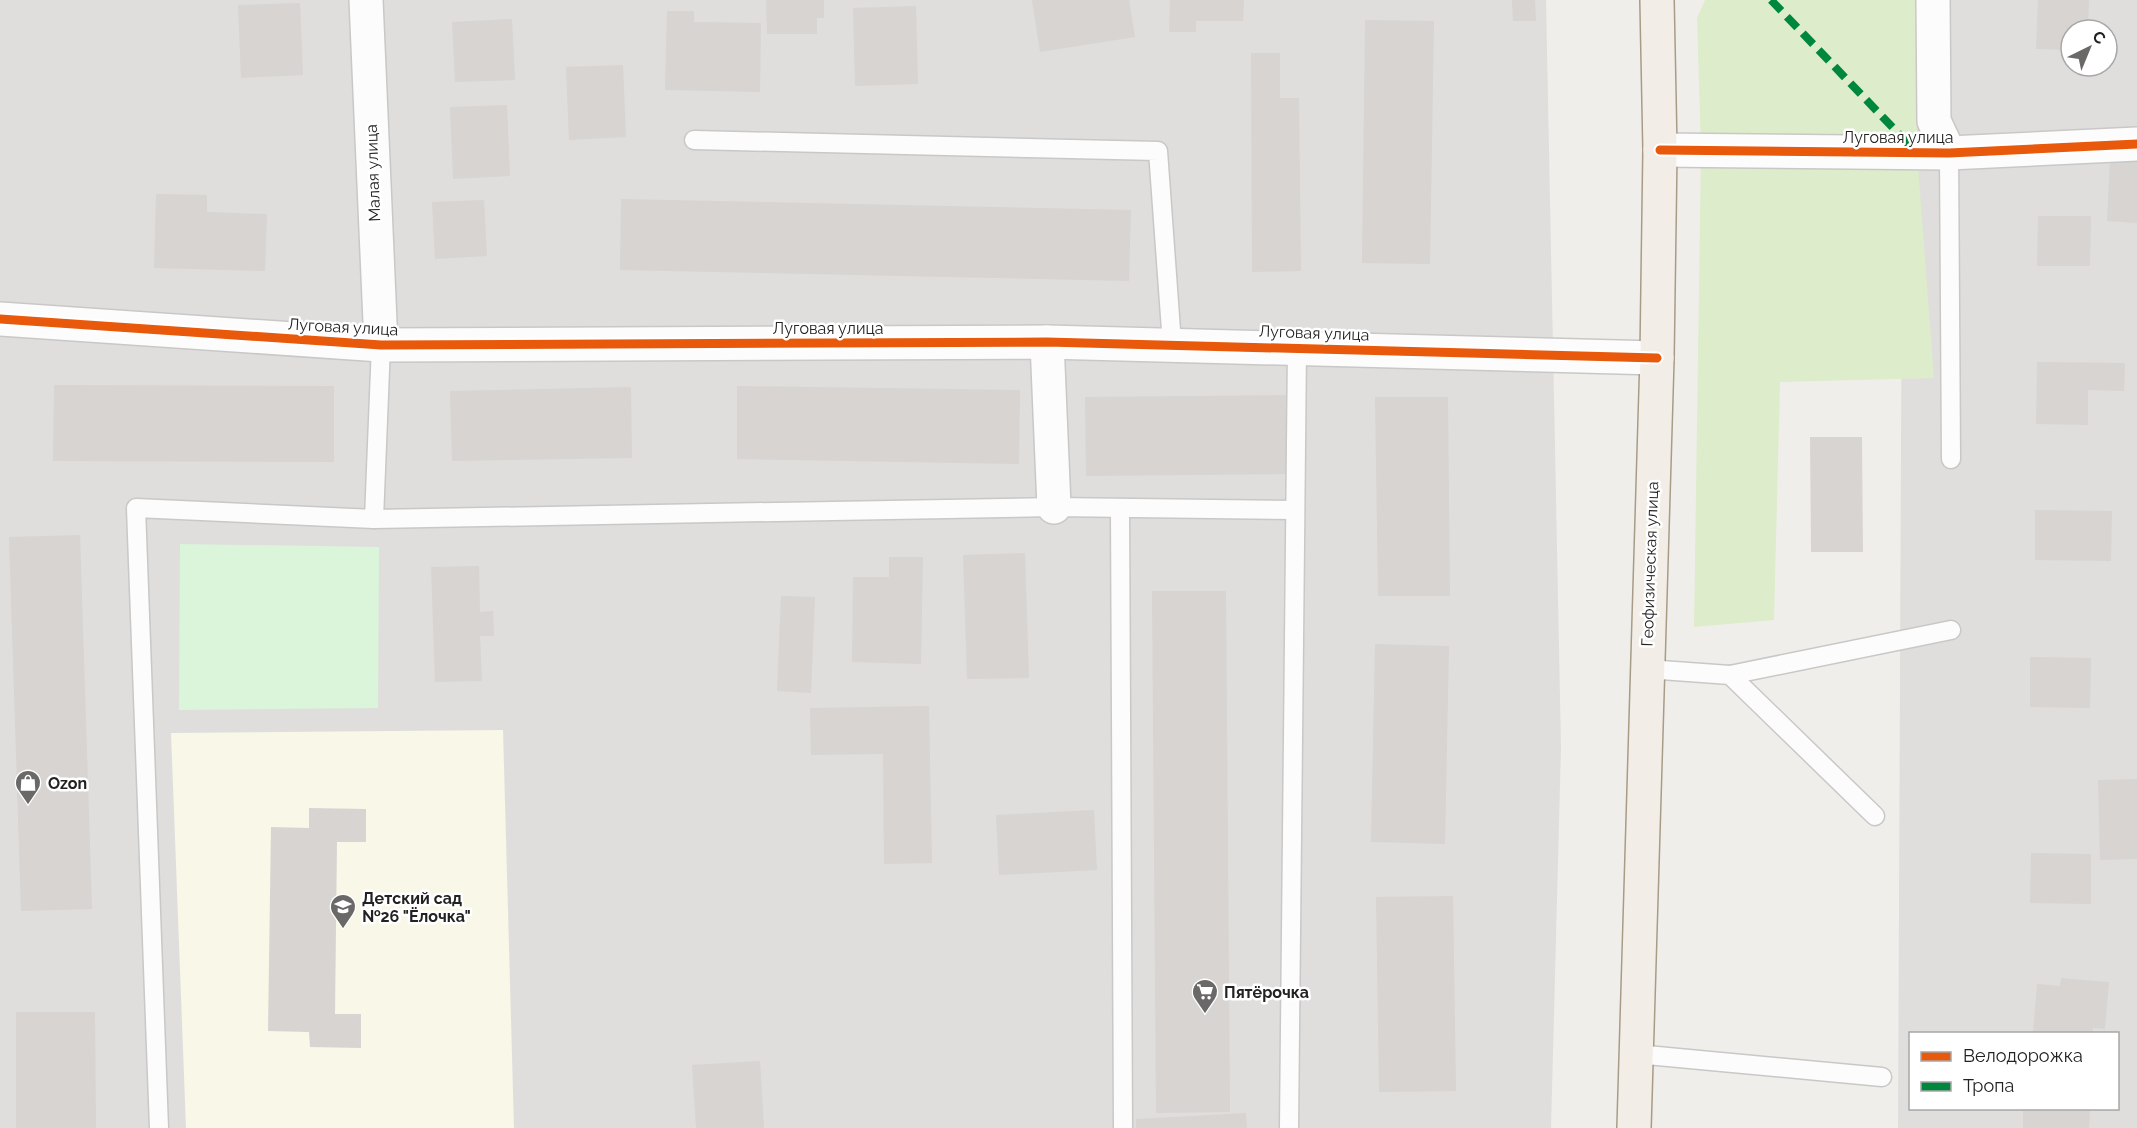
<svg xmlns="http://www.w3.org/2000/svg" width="2137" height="1128" font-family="Raleway,sans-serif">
<rect width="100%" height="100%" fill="#f0eeeb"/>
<g fill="#dfdedc" fill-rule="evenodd">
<polygon points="0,0 1546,0 1561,747 1551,1128 0,1128"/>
<path d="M1903,0H2137V1128H1898ZM2071,30H2107V66H2071ZM1910,1034H2118V1108H1910Z"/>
</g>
<polygon fill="#f8f7e8" points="503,730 514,1128 186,1128 171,733"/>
<polygon fill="#ddeccb" points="1705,0 1916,0 1917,153 1934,378 1780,382 1774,620 1694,627 1701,150 1697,18"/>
<polygon fill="#daf5da" points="180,544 379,547 378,708 179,710"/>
<g fill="#d7d4d2">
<polygon points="766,0 824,0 824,18 817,18 817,34 767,34"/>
<polygon points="1032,0 1129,0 1135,37 1040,52"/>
<polygon points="1170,0 1244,0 1243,21 1196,21 1196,32 1169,32"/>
<polygon points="1512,0 1535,0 1536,21 1513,21"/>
<polygon points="2038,0 2089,0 2088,30 2071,30 2071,50 2036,49"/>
<polygon points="300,3 303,75 241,78 238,5"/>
<polygon points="916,6 918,84 855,86 853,8"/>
<polygon points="667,11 694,11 694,22 761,23 760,92 665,90"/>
<polygon points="512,19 515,80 455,82 452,22"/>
<polygon points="1365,20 1434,21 1430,264 1362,263"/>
<polygon points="1251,53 1280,53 1280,98 1299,98 1301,271 1252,272"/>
<polygon points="623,65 626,137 569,140 566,67"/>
<polygon points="507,105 510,176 453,179 450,107"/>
<polygon points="2110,159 2137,161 2137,223 2107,221"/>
<polygon points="156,194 207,195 207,212 267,214 265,271 154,268"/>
<polygon points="621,199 1131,210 1129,281 620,270"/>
<polygon points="484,200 487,256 435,259 432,202"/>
<polygon points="2038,216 2091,216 2090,266 2037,266"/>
<polygon points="2037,362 2125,363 2124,391 2088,390 2088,425 2036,424"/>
<polygon points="54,385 334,386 334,462 53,461"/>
<polygon points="737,386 1020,390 1019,464 737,459"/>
<polygon points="631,387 632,458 452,461 450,391"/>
<polygon points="1292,395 1293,474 1086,476 1085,397"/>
<polygon points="1375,397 1448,397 1450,596 1378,596"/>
<polygon points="1810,437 1862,437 1863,552 1811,552"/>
<polygon points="2035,510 2112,511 2111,561 2035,560"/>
<polygon points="80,535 92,909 21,911 9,537"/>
<polygon points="1025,553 1029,678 967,679 963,555"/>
<polygon points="889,557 923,557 921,664 852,662 853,577 889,577"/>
<polygon points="479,566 480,612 493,611 494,636 480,636 482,681 435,682 431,567"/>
<polygon points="1152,591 1226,591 1230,1112 1156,1113"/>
<polygon points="781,596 815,597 811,693 777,691"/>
<polygon points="1375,644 1449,646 1445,844 1371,842"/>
<polygon points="2030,657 2091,658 2090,708 2030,707"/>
<polygon points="929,706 932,863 884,864 883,754 811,755 810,708"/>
<polygon points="2137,779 2137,859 2100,860 2098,780"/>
<polygon points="309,808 366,809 366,842 337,842 335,1014 361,1014 361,1048 310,1047 309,1032 268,1031 271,827 309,828"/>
<polygon points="1094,810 1097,870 999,875 996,815"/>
<polygon points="2031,853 2091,854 2091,904 2030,903"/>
<polygon points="1453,896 1456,1091 1379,1092 1376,897"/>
<polygon points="2061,978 2109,982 2105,1029 2093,1028 2093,1034 2033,1034 2037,984 2060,986"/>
<polygon points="16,1012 95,1012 96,1128 16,1128"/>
<polygon points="760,1061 764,1128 696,1128 692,1065"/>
<polygon points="2023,1108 2090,1108 2089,1128 2023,1128"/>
<polygon points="1246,1113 1247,1128 1136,1128 1136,1119"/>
</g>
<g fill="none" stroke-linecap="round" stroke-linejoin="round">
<defs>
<g id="service">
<polyline points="694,140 1158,151 1172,344"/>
<polyline points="1949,153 1951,459"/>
<polyline points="1120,508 1123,1128"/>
<polyline points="374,519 1054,507 1295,510"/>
<polyline points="1647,669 1730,675 1875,816"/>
<polyline points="1730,675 1951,630"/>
<polyline points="1636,1054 1882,1077"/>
<polyline points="159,1128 136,508 374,519 381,345"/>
<polyline points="1289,1128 1297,348"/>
</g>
<g id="minor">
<polyline points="366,0 381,345"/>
<polyline points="1933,0 1934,121 1949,153"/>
<polyline points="1660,150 1949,153 2137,144"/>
<polyline points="0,319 381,345 1047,342 1657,358"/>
<polyline points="1047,342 1054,507"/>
</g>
<polyline id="primary" points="1634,1128 1657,358 1660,150 1657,0"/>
</defs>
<use href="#service" stroke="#c9c8c7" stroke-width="21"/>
<use href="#minor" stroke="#c9c8c7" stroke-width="36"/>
<use href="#primary" stroke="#a79c86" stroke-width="36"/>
<use href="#service" stroke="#fdfcfc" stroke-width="18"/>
<use href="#minor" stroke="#fdfcfc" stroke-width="33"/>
<use href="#primary" stroke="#f3ede7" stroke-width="33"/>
<polyline stroke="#00873e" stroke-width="8" stroke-dasharray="15 8" stroke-linecap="butt" points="1771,0 1917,153"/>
<defs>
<g id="cycleway">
<polyline points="1660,150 1949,153 2137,144"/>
<polyline points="0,319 381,345 1047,342 1657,358"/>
</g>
</defs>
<use href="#cycleway" stroke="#fff" stroke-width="13"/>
<use href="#cycleway" stroke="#e8590c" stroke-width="9"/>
</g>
<defs>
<symbol id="shop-pin" viewBox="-11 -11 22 30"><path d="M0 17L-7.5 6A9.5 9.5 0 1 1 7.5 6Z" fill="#6a6968" stroke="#fff"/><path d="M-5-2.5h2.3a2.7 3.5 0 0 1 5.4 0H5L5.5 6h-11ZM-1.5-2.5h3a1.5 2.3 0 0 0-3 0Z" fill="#fff"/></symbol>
<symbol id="school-pin" viewBox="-11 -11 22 30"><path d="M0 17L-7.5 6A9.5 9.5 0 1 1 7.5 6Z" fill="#6a6968" stroke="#fff"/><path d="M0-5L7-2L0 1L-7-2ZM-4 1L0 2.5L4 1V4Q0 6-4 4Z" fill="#fff"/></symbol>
<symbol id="supermarket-pin" viewBox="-11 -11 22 30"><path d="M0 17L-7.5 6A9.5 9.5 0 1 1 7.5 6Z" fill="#6a6968" stroke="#fff"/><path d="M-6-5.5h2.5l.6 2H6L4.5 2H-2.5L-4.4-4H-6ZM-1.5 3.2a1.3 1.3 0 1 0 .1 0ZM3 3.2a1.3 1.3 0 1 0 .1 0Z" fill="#fff"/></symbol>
</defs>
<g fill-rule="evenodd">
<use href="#shop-pin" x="13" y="768" width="30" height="40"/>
<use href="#school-pin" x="328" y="892" width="30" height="40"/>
<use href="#supermarket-pin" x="1190" y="977" width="30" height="40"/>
</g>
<g text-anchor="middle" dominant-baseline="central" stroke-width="5" stroke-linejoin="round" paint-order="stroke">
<g font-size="16" fill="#222" stroke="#fff">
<text x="1898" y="137">Луговая улица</text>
<text transform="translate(373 173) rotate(-92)">Малая улица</text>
<text transform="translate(343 327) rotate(3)">Луговая улица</text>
<text x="828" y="328">Луговая улица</text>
<text transform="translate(1314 333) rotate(2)">Луговая улица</text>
<text transform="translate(1650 564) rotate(-88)">Геофизическая улица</text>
</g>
<g font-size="16" font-weight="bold" fill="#222" stroke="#fff" text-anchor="start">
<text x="48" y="783">Ozon</text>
<text x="362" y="898">Детский сад<tspan x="362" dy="18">№26 "Ёлочка"</tspan></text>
<text x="1224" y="992">Пятёрочка</text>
</g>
</g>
<rect x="1909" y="1032" width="210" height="78" fill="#ffffff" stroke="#a7a7a7" stroke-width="1.5"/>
<rect x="1921" y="1052" width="30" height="9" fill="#e8590c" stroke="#a7a7a7" stroke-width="1.5"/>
<text x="1963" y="1062" font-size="18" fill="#222222">Велодорожка</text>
<rect x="1921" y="1082" width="30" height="9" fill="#00873e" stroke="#a7a7a7" stroke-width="1.5"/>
<text x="1963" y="1092" font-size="18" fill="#222222">Тропа</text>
<g transform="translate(2089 48) rotate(43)"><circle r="28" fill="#ffffff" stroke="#a7a7a7" stroke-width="1.5"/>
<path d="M0-4.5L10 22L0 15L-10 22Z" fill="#6a6968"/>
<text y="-9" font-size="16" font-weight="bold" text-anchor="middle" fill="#222222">С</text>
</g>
</svg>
